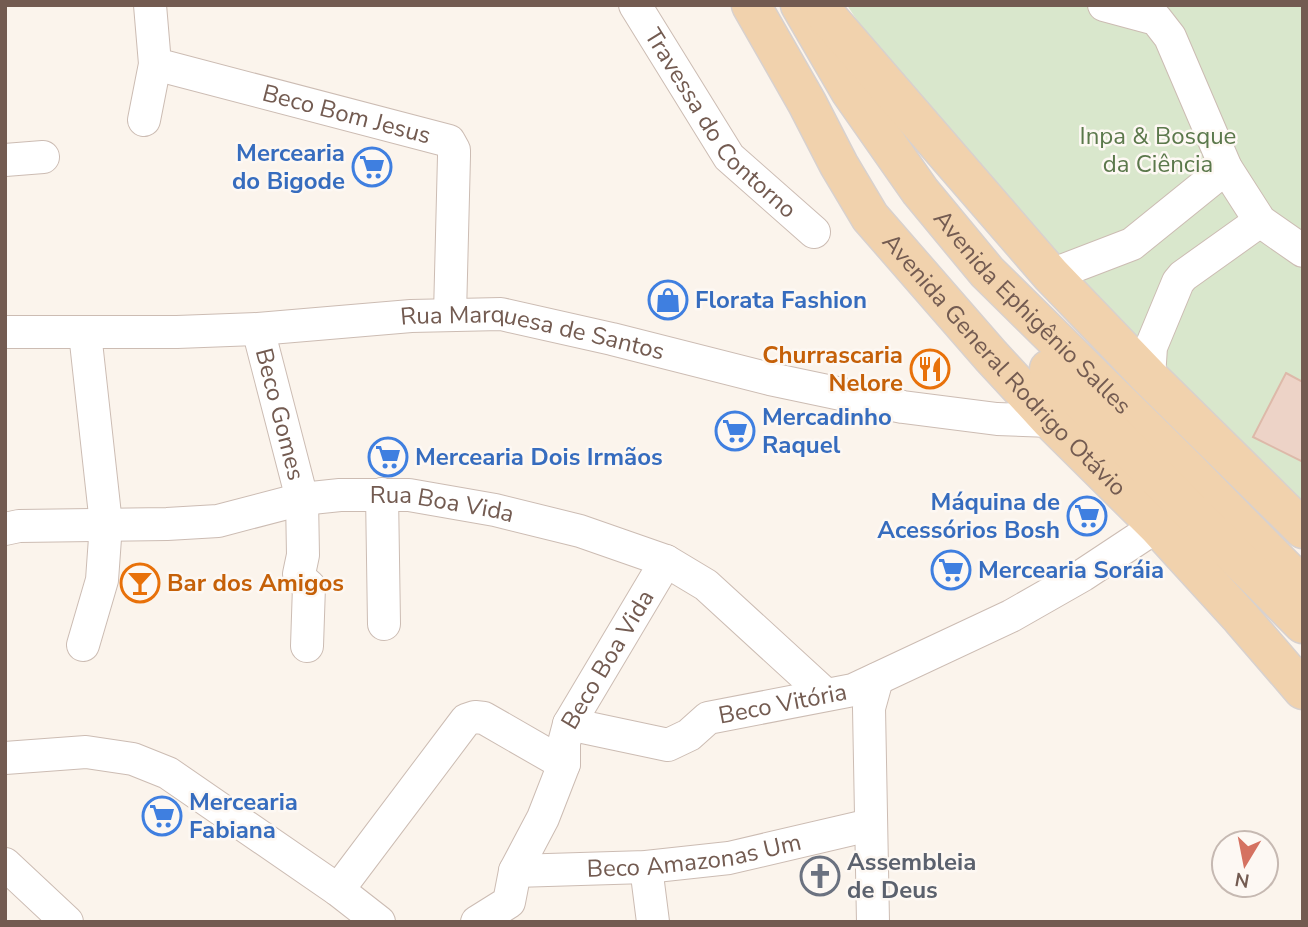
<svg xmlns="http://www.w3.org/2000/svg" width="1308" height="927" font-family="'Nunito Sans',sans-serif">
<rect width="100%" height="100%" fill="#fbf4ec"/>
<path fill="#d9e7cc" d="M847,5H1303V508C1191,392 1077,278 971,157C929,108 882,60 847,5Z"/>
<polygon fill="#edd3c7" stroke="#ddb9a9" stroke-width="2" points="1286,373 1303,382 1303,462 1253,437"/>
<g fill="none" stroke-linecap="round" stroke-linejoin="round">
<defs>
<g id="minor">
<path id="s1" d="M635,5L729,157L814,232"/>
<polyline points="1104,5 1156,19 1170,37 1226,168 1260,221 1303,251"/>
<path id="s2" d="M155,64L449,141L454,150V156L450,314"/>
<polyline points="144,120 155,64 150,5"/>
<polyline points="5,160 43,157"/>
<polyline points="1051,275 1132,244 1226,168"/>
<path id="s3" d="M258,329L302,499L303,555L299,574L301,579L309,586L307,646"/>
<path id="s4" d="M5,332H177L258,329L411,316L501,314L612,339L770,379L903,407L997,419L1051,421"/>
<polyline points="1149,377 1151,347 1178,282 1183,276 1260,221"/>
<polyline points="382,494 384,624"/>
<path id="s5" d="M5,529L19,526L167,524L218,521L302,499L340,495H409L495,510L580,531L666,561L706,585L825,694"/>
<polyline points="83,645 102,580 106,524 85,333"/>
<path id="s6" d="M569,724L668,745L689,735L708,718L853,690L1011,616L1083,575L1157,526"/>
<polyline points="5,758 86,752 133,759 168,773 338,890 379,922"/>
<polyline points="5,864 67,922"/>
<polyline points="646,867 653,922"/>
<path id="s7" d="M515,871L646,867L729,858L870,825"/>
<polyline points="338,890 466,720 475,717 484,718 564,764"/>
<path id="s8" d="M477,922L509,902L515,871L543,818L564,764V743L569,724L666,561"/>
<polyline points="873,922 869,708 877,679"/>
</g>
<g id="major">
<path id="s9" d="M751,5L807,103L839,165L870,217L991,356L1051,421L1157,526L1241,618L1303,690"/>
<path id="s10" d="M800,5L850,91L920,191L987,272L1187,469L1303,587"/>
<polyline points="826,15 1051,275 1149,377 1303,529"/>
<polyline points="1049,369 1303,624"/>
</g>
</defs>
<use href="#minor" stroke="#ccbcb3" stroke-width="34"/>
<use href="#major" stroke="#d8d1ce" stroke-width="41"/>
<use href="#minor" stroke="#fff" stroke-width="32"/>
<use href="#major" stroke="#f1d2ad" stroke-width="38"/>
</g>
<defs>
<symbol id="supermarket-ring" viewBox="-11 -11 22 22"><circle r="9.5" fill="#fdf8f3" stroke="#3f7fe0" stroke-width="1.5"/><path d="M-6-5.5h2.5l.6 2H6L4.5 2H-2.5L-4.4-4H-6ZM-1.5 3.2a1.3 1.3 0 1 0 .1 0ZM3 3.2a1.3 1.3 0 1 0 .1 0Z" fill="#3f7fe0"/></symbol>
<symbol id="shop-ring" viewBox="-11 -11 22 22"><circle r="9.5" fill="#fdf8f3" stroke="#3f7fe0" stroke-width="1.5"/><path d="M-5-2.5h2.3a2.7 3.5 0 0 1 5.4 0H5L5.5 6h-11ZM-1.5-2.5h3a1.5 2.3 0 0 0-3 0Z" fill="#3f7fe0"/></symbol>
<symbol id="restaurant-ring" viewBox="-11 -11 22 22"><circle r="9.5" fill="#fdf8f3" stroke="#e8710a" stroke-width="1.5"/><path d="M-5-6h1v4h1v-4h1v4h1v-4h1v5L-1.5 .5V6h-2V.5L-5-1ZM5-6V6H3V1.5H1.5Q1.5-4 5-6Z" fill="#e8710a"/></symbol>
<symbol id="bar-ring" viewBox="-11 -11 22 22"><circle r="9.5" fill="#fdf8f3" stroke="#e8710a" stroke-width="1.5"/><path d="M-6-5H6L.8 .8V4.5H3.5V6h-7V4.5H-.8V.8Z" fill="#e8710a"/></symbol>
<symbol id="church-ring" viewBox="-11 -11 22 22"><circle r="9.5" fill="#fdf8f3" stroke="#6b7280" stroke-width="1.5"/><path d="M-1.2-6h2.4v3.5h3.3v2.4h-3.3V6h-2.4V-.1h-3.3v-2.4h3.3Z" fill="#6b7280"/></symbol>
</defs>
<g fill-rule="evenodd">
<use href="#supermarket-ring" x="350" y="145" width="44" height="44"/>
<use href="#shop-ring" x="646" y="278" width="44" height="44"/>
<use href="#restaurant-ring" x="908" y="347" width="44" height="44"/>
<use href="#supermarket-ring" x="713" y="409" width="44" height="44"/>
<use href="#supermarket-ring" x="366" y="435" width="44" height="44"/>
<use href="#supermarket-ring" x="1065" y="494" width="44" height="44"/>
<use href="#supermarket-ring" x="929" y="548" width="44" height="44"/>
<use href="#bar-ring" x="118" y="561" width="44" height="44"/>
<use href="#supermarket-ring" x="140" y="794" width="44" height="44"/>
<use href="#church-ring" x="798" y="854" width="44" height="44"/>
</g>
<g text-anchor="middle" dominant-baseline="central" stroke-width="5" stroke-linejoin="round" paint-order="stroke">
<g font-size="24" fill="#735b51" stroke="#fdf8f3">
<text stroke="none"><textPath href="#s2" startOffset="198">Beco Bom Jesus</textPath></text>
<text stroke="none"><textPath href="#s1" startOffset="147">Travessa do Contorno</textPath></text>
<text stroke="none"><textPath href="#s10" startOffset="387">Avenida Ephigênio Salles</textPath></text>
<text stroke="none"><textPath href="#s4" startOffset="530">Rua Marquesa de Santos</textPath></text>
<text stroke="none"><textPath href="#s9" startOffset="443">Avenida General Rodrigo Otávio</textPath></text>
<text stroke="none"><textPath href="#s3" startOffset="88">Beco Gomes</textPath></text>
<text stroke="none"><textPath href="#s5" startOffset="441">Rua Boa Vida</textPath></text>
<text stroke="none"><textPath href="#s8" startOffset="303">Beco Boa Vida</textPath></text>
<text stroke="none"><textPath href="#s6" startOffset="226">Beco Vitória</textPath></text>
<text stroke="none"><textPath href="#s7" startOffset="180">Beco Amazonas Um</textPath></text>
</g>
<g font-size="24" fill="#5b784b" stroke="#fdf8f3">
<text x="1158" y="136">Inpa &amp; Bosque<tspan x="1158" dy="28">da Ciência</tspan></text>
</g>
<g font-size="24" font-weight="bold" fill="#366cbe" stroke="#fdf8f3" text-anchor="start">
<text x="345" y="153" text-anchor="end">Mercearia<tspan x="345" dy="28">do Bigode</tspan></text>
<text x="695" y="300">Florata Fashion</text>
<text x="762" y="417">Mercadinho<tspan x="762" dy="28">Raquel</tspan></text>
<text x="415" y="457">Mercearia Dois Irmãos</text>
<text x="1060" y="502" text-anchor="end">Máquina de<tspan x="1060" dy="28">Acessórios Bosh</tspan></text>
<text x="978" y="570">Mercearia Soráia</text>
<text x="189" y="802">Mercearia<tspan x="189" dy="28">Fabiana</tspan></text>
</g>
<g font-size="24" font-weight="bold" fill="#c56008" stroke="#fdf8f3" text-anchor="end">
<text x="903" y="355">Churrascaria<tspan x="903" dy="28">Nelore</tspan></text>
<text x="167" y="583" text-anchor="start">Bar dos Amigos</text>
</g>
<g font-size="24" font-weight="bold" fill="#5b616d" stroke="#fdf8f3" text-anchor="start">
<text x="847" y="862">Assembleia<tspan x="847" dy="28">de Deus</tspan></text>
</g>
</g>
<rect width="1308" height="927" fill="none" stroke="#735b51" stroke-width="14"/>
<g transform="translate(1245 864) rotate(190)"><circle r="33" fill="#fdf8f3" stroke="#c6b9b2" stroke-width="2"/>
<path d="M0-5L12 26L0 18L-12 26Z" fill="#d57261"/>
<text y="-10" font-size="19" font-weight="bold" text-anchor="middle" fill="#735b51">N</text>
</g>
</svg>
